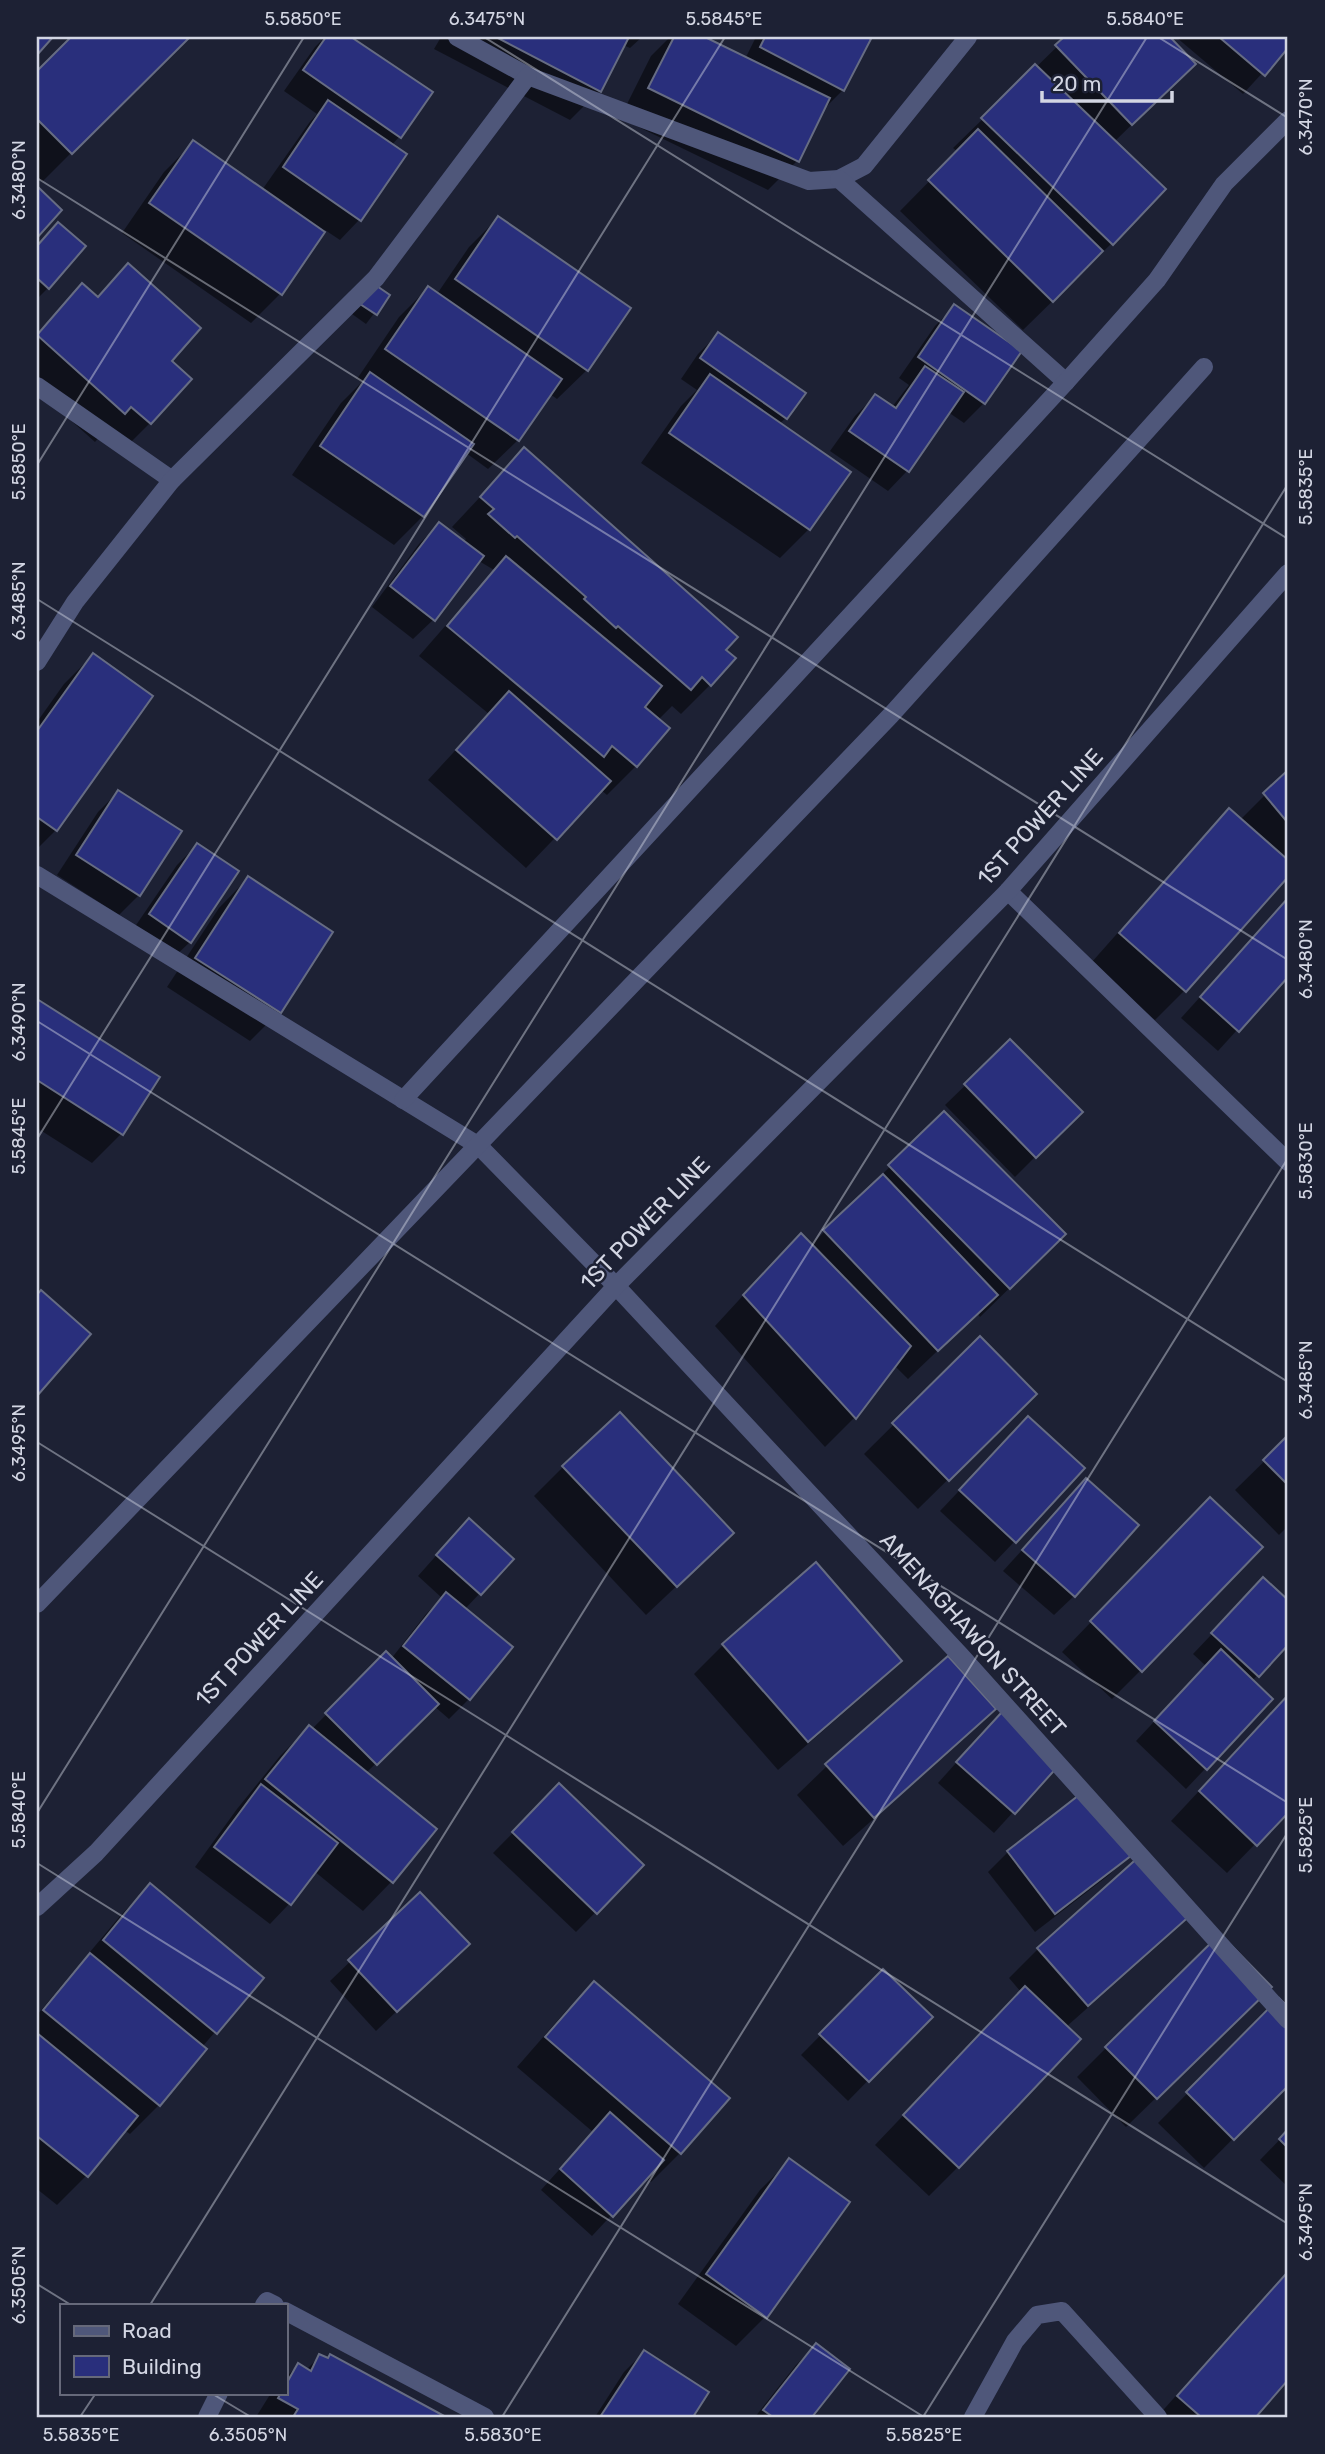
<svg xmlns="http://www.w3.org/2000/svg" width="1325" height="2454" font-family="Rubik,sans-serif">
<rect width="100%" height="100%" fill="#1d2134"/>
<g fill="#0007">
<polygon points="73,37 187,37 42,182 37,177 37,74"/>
<polygon points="325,37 348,37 430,93 399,137 391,146 359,220 340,240 325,230 281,293 251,323 122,233 164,172 193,143 262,190 309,123 317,114 284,91 315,47"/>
<polygon points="441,37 642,37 630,48 623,45 599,91 570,120 434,49"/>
<polygon points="670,37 701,37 745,59 756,37 863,37 869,40 843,90 823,110 797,161 768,190 620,118 651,56"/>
<polygon points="1067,37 1167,37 1194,64 1114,142 1112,243 1023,330 900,211 958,152 953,148"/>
<polygon points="1176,37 1288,37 1288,45 1243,94"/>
<polygon points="498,218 629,309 587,370 557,399 550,394 518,440 488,469 466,453 423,516 394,545 292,475 341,403 362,382 357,379 399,317 428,288 437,294 469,247"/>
<polygon points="58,224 48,288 37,299 37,246"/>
<polygon points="128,266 169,362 150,423 121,452 101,435 95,442 37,390 37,333 82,285 96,298"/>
<polygon points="388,295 366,324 352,314 364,296"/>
<polygon points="955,306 984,403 964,423 948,412 907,471 888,491 830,451 855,416 875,396 892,407 909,385 899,378 935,326"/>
<polygon points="718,334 786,418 779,424 849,472 809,529 780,558 641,463 681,406 697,390 681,379 698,354"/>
<polygon points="524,450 724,650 710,685 681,714 672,706 658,720 636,766 607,795 601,790 526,868 428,780 489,714 419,656 494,570 479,561 433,620 413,639 372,607 419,544 439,524 463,542 466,539 452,527"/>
<polygon points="93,655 56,830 37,849 37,722 64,684"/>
<polygon points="1288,772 1288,886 1283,880 1184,991 1155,1020 1091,963 1200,840 1229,810 1240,820"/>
<polygon points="118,792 180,831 139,895 119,915 57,875 98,812"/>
<polygon points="197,845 190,942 170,961 130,934 177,865"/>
<polygon points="248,878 279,1012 250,1041 167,987 219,908"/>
<polygon points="1288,900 1288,974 1218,1051 1181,1018"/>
<polygon points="37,1001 157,1078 121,1134 92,1163 37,1128"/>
<polygon points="1010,1042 1080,1112 1015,1177 945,1105"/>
<polygon points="944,1113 1035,1263 980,1317 977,1313 908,1379 894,1365 854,1418 825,1447 715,1326 772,1264 811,1245"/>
<polygon points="980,1339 1035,1394 918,1509 864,1454"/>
<polygon points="1009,1438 1083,1469 995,1562 940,1511"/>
<polygon points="1288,1438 1288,1526 1279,1535 1235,1490"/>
<polygon points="563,1467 702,1562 646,1615 534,1496"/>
<polygon points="1086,1480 1074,1596 1054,1615 1003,1571"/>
<polygon points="1181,1529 1141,1670 1112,1699 1062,1652"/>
<polygon points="450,1540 512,1559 465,1609 469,1699 449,1719 434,1706 366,1773 392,1881 363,1911 314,1871 289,1904 270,1924 195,1867 237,1809 280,1756 309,1727 312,1729 386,1654 391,1659 426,1614 442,1598 418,1576"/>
<polygon points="816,1565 900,1660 870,1690 778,1770 694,1674 723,1645"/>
<polygon points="1263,1580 1288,1603 1288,1643 1252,1681 1271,1699 1186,1789 1136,1741 1206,1666 1193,1654"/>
<polygon points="1288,1696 1288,1810 1227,1873 1171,1821"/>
<polygon points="994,1709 965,1738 843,1846 797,1795 827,1766"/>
<polygon points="982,1734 1057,1764 994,1833 938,1783"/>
<polygon points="559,1786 642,1865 576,1932 493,1853"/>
<polygon points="1008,1852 1129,1855 1109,1875 1035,1932 988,1872"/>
<polygon points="150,1885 262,1978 202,2047 205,2050 159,2105 130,2134 124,2130 86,2176 57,2205 37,2189 37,2015 121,1915"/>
<polygon points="420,1894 447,1963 376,2031 330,1981"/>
<polygon points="1191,1913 1162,1942 1066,2027 958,2167 929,2196 875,2145 1021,1992 1009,1978 1038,1949"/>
<polygon points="883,1972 930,2017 848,2101 801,2055"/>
<polygon points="594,1983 680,2153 651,2182 646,2178 592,2236 541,2190 593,2132 517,2067 565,2012"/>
<polygon points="1279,2001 1288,2010 1288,2083 1204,2168 1158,2123"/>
<polygon points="1240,2016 1126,2127 1077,2077 1106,2048"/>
<polygon points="1288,2131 1288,2187 1260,2160"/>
<polygon points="789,2161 765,2317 736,2346 678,2304 760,2190"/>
<polygon points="1285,2278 1288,2281 1288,2378 1253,2417 1157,2417 1255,2307"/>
<polygon points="816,2345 848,2369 810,2417 755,2417 796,2365"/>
<polygon points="644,2352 707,2393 691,2417 595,2417 624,2372"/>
<polygon points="320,2356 327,2360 331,2356 443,2417 256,2417 271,2393 285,2393 285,2378 298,2365 306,2370"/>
</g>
<g fill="#292f7c" stroke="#666c83" stroke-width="2">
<polygon points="37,37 53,37 37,55"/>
<polygon points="71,37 190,37 72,154 37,119 37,71"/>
<polygon points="326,37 351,37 433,92 401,138 303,70"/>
<polygon points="496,37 629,37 601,92"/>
<polygon points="674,37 705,37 830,98 799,162 648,88"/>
<polygon points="765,37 867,37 871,39 844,91 760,47"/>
<polygon points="1064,37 1170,37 1196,64 1132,125 1055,45"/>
<polygon points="1219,37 1288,37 1288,48 1265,76"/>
<polygon points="1035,64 1166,189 1113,245 981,118"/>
<polygon points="328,100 407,154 361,221 283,167"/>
<polygon points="978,129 1103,251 1053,302 928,180"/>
<polygon points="193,140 325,232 282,295 149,203"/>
<polygon points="37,186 62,210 37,238"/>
<polygon points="498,216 631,308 588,371 455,279"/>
<polygon points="58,222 86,246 49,289 37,278 37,246"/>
<polygon points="128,263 201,328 172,361 192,379 151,424 131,407 125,414 37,335 82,283 98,297"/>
<polygon points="374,284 390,295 377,315 360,304"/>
<polygon points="428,286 562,379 519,441 385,349"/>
<polygon points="954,304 1022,351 985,404 918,357"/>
<polygon points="718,332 806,393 787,419 700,358"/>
<polygon points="925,366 964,392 909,472 849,431 875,394 896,408"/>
<polygon points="370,372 474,444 424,517 320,446"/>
<polygon points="710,374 851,472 810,530 669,433"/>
<polygon points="524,447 738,637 726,650 736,658 711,686 702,677 691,690 618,626 616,628 584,599 586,597 517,536 515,538 488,514 494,509 480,497"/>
<polygon points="439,522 484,556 435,621 390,586"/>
<polygon points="506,556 662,686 645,707 670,728 637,767 612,746 604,757 447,626"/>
<polygon points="93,653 153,696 57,831 37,817 37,731"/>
<polygon points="509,691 611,781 557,840 456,750"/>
<polygon points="1288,770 1288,823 1263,793"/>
<polygon points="118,790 182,831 140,896 76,855"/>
<polygon points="1229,808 1288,860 1288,877 1186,992 1119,933"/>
<polygon points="197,843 239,871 191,943 149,914"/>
<polygon points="248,876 333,932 281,1013 195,958"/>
<polygon points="1288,898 1288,977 1239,1032 1200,997"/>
<polygon points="37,999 160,1077 123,1135 37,1080"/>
<polygon points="1010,1039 1083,1112 1036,1158 964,1084"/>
<polygon points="944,1111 1066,1234 1010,1289 888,1165"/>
<polygon points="883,1174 998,1295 938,1351 823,1230"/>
<polygon points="801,1233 911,1346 856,1419 743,1295"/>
<polygon points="41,1290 91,1334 37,1396 37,1295"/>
<polygon points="980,1336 1037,1394 949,1481 892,1423"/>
<polygon points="620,1412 734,1533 677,1587 562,1466"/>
<polygon points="1028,1416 1085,1468 1016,1543 959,1490"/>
<polygon points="1288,1435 1288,1485 1263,1460"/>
<polygon points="1086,1478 1139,1525 1075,1597 1022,1550"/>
<polygon points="1210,1497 1263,1547 1142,1672 1090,1621"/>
<polygon points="469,1518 514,1559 481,1595 436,1555"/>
<polygon points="816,1562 902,1661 808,1742 722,1644"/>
<polygon points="1263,1577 1288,1600 1288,1645 1259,1677 1211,1633"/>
<polygon points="446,1592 513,1647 470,1700 403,1646"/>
<polygon points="1221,1649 1273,1699 1207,1770 1154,1721"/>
<polygon points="386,1651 439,1704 377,1765 325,1713"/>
<polygon points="948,1656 996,1709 874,1818 825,1764"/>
<polygon points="1288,1695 1288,1813 1257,1846 1199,1791"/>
<polygon points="1002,1712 1060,1764 1015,1814 956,1762"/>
<polygon points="309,1725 437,1829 393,1883 265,1779"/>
<polygon points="559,1783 644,1865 597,1914 512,1832"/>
<polygon points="261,1784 338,1843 291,1905 214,1847"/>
<polygon points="1083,1792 1132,1855 1055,1914 1007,1851"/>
<polygon points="1142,1854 1193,1913 1088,2006 1037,1948"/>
<polygon points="150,1883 264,1978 217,2034 103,1940"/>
<polygon points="420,1892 470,1944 397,2012 348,1960"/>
<polygon points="1220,1934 1272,1987 1157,2099 1105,2047"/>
<polygon points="90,1953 207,2049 160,2106 43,2010"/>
<polygon points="883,1969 933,2017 869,2082 819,2034"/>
<polygon points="594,1981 730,2098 681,2154 545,2037"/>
<polygon points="1025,1986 1081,2039 959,2168 903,2115"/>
<polygon points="1279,1998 1288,2007 1288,2086 1234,2140 1186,2092"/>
<polygon points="37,2033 138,2116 88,2177 37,2136"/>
<polygon points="610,2112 664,2160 613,2217 560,2169"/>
<polygon points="1288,2129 1288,2148 1279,2139"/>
<polygon points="789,2158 850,2202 767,2318 706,2274"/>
<polygon points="1285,2275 1288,2278 1288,2380 1256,2417 1201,2417 1177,2396"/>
<polygon points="816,2343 850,2369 812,2417 773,2417 763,2410"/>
<polygon points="644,2350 709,2392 693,2417 600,2417"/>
<polygon points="319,2354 328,2358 330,2354 446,2417 293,2417 298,2409 278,2398 281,2393 285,2393 285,2386 298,2363 311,2371"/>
</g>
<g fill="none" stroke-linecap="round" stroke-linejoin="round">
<g stroke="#4f577a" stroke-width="18">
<polyline points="457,37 528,76 809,181 839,179 864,166 968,37"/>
<polyline points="839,179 1066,382"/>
<polyline points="37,386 172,480"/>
<polyline points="37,662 75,602 172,480 376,278 528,76"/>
<polyline points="37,875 479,1146 616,1286 961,1656 1288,2020"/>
<polyline points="1008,891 1288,1162"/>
<polyline points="403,1100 1066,382 1157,280 1224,184 1288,120"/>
<polyline points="37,1604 891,715 1204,367"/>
<polyline points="37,1907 96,1853 616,1286 1008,891 1288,573"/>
<polyline points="264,2305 267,2301 275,2305"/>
<polyline points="285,2311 485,2417"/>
<polyline points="207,2417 219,2393"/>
<polyline points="973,2417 1015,2341 1037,2315 1062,2311 1158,2417"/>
</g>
</g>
<path fill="none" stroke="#d3d6e3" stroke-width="2" stroke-opacity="0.45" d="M484,37L1288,539M1158,37L1288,118M37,178L1288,960M37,465L304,37M37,599L1288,1382M37,1021L1288,1803M37,1139L725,37M37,1442L1288,2224M37,1813L1147,37M37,1863L924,2417M37,2284L71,2305M150,2305L1288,484M211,2393L251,2417M80,2417L96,2393M502,2417L1288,1158M923,2417L1288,1832"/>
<g text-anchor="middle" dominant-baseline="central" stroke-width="5" stroke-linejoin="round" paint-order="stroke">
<g font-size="23" fill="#d3d6e3" stroke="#1d2134">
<text transform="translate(1040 817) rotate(-48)">1ST POWER LINE</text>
<text transform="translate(645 1223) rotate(-46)">1ST POWER LINE</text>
<text transform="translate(973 1634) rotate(48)">AMENAGHAWON STREET</text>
<text transform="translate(259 1639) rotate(-47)">1ST POWER LINE</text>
</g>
</g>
<rect width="1325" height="2454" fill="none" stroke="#1d2134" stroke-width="77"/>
<rect x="60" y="2304" width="228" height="91" fill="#1d2134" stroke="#66697a" stroke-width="2"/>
<rect x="74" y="2326" width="35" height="10" fill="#4f577a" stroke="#66697a" stroke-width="2"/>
<text x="122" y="2338" font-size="21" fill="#d3d6e3">Road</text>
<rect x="74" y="2356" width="35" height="21" fill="#292f7c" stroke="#66697a" stroke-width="2"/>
<text x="122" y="2374" font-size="21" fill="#d3d6e3">Building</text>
<path d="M1042 91v10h130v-10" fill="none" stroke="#d3d6e3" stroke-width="3.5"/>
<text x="1052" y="91" font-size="21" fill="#d3d6e3" stroke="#1d2134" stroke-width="5" paint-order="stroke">20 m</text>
<rect x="38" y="38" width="1248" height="2378" fill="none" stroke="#d3d6e3" stroke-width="2.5"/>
<g font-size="18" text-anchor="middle" fill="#d3d6e3">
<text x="303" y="25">5.5850°E</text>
<text x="487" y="25">6.3475°N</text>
<text x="724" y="25">5.5845°E</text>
<text x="1145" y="25">5.5840°E</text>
<text transform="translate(1306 117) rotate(-90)" y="6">6.3470°N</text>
<text transform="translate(19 180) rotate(-90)" y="6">6.3480°N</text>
<text transform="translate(19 462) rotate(-90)" y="6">5.5850°E</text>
<text transform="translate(1306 487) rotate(-90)" y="6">5.5835°E</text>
<text transform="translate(19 601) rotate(-90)" y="6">6.3485°N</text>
<text transform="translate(1306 959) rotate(-90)" y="6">6.3480°N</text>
<text transform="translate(19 1022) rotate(-90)" y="6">6.3490°N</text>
<text transform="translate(19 1136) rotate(-90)" y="6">5.5845°E</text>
<text transform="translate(1306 1161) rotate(-90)" y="6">5.5830°E</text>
<text transform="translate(1306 1380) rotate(-90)" y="6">6.3485°N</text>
<text transform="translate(19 1443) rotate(-90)" y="6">6.3495°N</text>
<text transform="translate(19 1810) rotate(-90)" y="6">5.5840°E</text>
<text transform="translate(1306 1835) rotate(-90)" y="6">5.5825°E</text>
<text transform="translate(1306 2222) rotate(-90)" y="6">6.3495°N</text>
<text transform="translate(19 2285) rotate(-90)" y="6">6.3505°N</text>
<text x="81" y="2441">5.5835°E</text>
<text x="248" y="2441">6.3505°N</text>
<text x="503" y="2441">5.5830°E</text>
<text x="924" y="2441">5.5825°E</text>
</g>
</svg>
